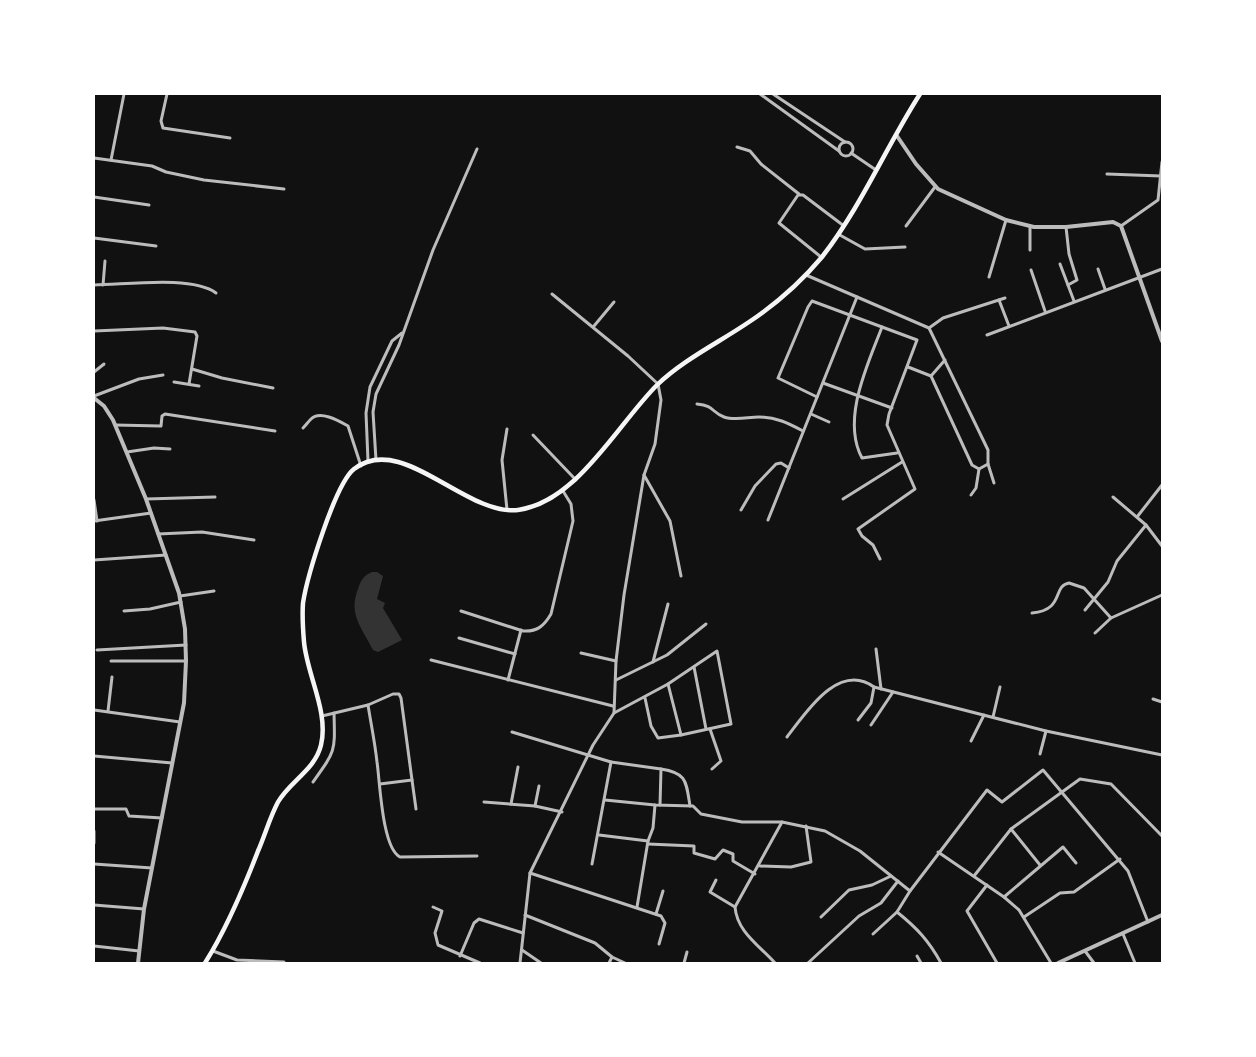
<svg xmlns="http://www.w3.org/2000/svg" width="1256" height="1057" font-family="'Nunito Sans',sans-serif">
<rect width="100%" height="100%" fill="#111"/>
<path fill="#333" d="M372,572H377L383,576L377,599L385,603L383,608L402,640L378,652L373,650C362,628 348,614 358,589C361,580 363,576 372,572Z"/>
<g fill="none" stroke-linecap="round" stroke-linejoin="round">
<g stroke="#bcbcbc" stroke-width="3">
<polyline points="167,94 161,121 163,128 230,138"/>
<polyline points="760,94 839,151"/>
<polyline points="773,94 845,142"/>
<circle cx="846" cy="149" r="7"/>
<polyline points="737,147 750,151 761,164 799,194"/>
<polyline points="851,153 876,170"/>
<polyline points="94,158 152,166 166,172 204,180 284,189"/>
<polyline points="111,160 124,94"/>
<polyline points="1107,174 1161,176"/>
<polyline points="94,197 149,205"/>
<polyline points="906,226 935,187"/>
<polyline points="1121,226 1158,200 1162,162"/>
<polyline points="1066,227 1069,254 1077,280 1068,285"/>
<polyline points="838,234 865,249 905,247"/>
<polyline points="94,238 156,246"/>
<polyline points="1030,250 1030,226"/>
<polyline points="821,257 779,223 798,195 803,195 844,226"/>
<polyline points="1060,264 1074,301"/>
<polyline points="1098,269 1105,289"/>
<polyline points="1031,270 1045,311"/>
<polyline points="806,275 929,328 988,450 988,464 979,469 972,465 931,376 908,367"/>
<polyline points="989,277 1006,220"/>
<path d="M94,285C124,285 192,275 216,293"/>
<polyline points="103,285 105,261"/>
<polyline points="999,300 1009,326"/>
<polyline points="594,326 614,302"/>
<path d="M882,327C868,364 841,419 862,458L897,453"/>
<polyline points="929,328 943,318 1005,298"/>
<polyline points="94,331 163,328 195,332 197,336 189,384"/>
<polyline points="987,335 1162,269"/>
<polyline points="192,369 222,378 273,388"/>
<polyline points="94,372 104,364"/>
<polyline points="931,376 945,360"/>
<polyline points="174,382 199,386"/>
<polyline points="823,383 892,408"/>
<polyline points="94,396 139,379 163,375"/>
<polyline points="817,397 778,378 808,307 812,301 917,340 889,414 887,425 915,489 858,529 862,536 873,545 880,559"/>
<path d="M697,404C715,406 711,412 724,417C735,421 748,417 759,417C776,417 788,423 803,431"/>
<polyline points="811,414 829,422"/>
<polyline points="115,425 161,426 162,416 165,414 275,431"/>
<path d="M303,428C306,425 308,422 311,419C320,410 339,421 348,426L361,466"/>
<polyline points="507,429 502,460 507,510"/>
<polyline points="533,435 575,479"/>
<polyline points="127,452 154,448 170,449"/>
<polyline points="376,460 373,412 376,394 399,345 433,250 477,149"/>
<polyline points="368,461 366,413 370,387 392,341 402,333"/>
<polyline points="988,464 994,483"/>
<polyline points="644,475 670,521 681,576"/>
<polyline points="971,495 976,488 979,469"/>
<polyline points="1113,497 1146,525 1162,546"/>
<polyline points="146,499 215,497"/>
<polyline points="843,499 902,462"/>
<polyline points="94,500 97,521"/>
<polyline points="741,510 755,486 776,464 781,463 789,468"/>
<polyline points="1137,517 1162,485"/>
<polyline points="768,520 857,297"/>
<polyline points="94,521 151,513"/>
<polyline points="158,534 202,532 254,540"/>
<polyline points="94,560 166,555"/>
<polyline points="180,596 214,591"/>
<polyline points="1085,610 1108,582 1117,561 1146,525"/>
<polyline points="124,611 150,609 181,602"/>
<path d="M461,611L523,631C537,632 544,626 551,614L573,521L571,504L563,491"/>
<path d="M1032,613C1065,610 1052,586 1069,583L1084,588L1111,618"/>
<polyline points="1095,633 1111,618 1162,595"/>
<polyline points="459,638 515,654"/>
<polyline points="876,649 881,689"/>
<polyline points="97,650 186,645"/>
<polyline points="581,653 616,661"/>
<polyline points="431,660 613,706"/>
<polyline points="111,661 186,661"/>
<polyline points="653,662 668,604"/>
<polyline points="694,667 706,729"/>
<polyline points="508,680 521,630"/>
<polyline points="616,680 667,655 706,624"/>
<polyline points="668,684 681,735"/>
<polyline points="1153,699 1162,702"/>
<polyline points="368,705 393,694 399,694 401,698 412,780"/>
<polyline points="94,710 180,722"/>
<polyline points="108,711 112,677"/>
<polyline points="614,713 668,684 717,651 731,724 681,735 658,738 651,726 645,698"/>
<path d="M322,716L368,705C371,724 375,743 377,762C380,782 382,848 400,857L477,856"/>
<polyline points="993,717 1000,687"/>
<polyline points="858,720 871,703 874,687"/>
<polyline points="871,725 893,692"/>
<polyline points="710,729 721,761 712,769"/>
<polyline points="512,732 611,762 592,864"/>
<path d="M787,737C805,714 838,661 874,687L1046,731L1162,755"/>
<polyline points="971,741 984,715"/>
<polyline points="1040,754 1046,731"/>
<polyline points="94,756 172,763"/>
<polyline points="611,762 661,769 660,805"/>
<path d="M661,769C687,773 686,781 690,806"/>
<path d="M313,782C336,750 335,752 334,713"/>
<polyline points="380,784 412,780 416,809"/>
<polyline points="605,800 655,805 693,806 701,814 742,822 782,822 825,831 860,851 910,891 987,790 1002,802 1043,770 1128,871 1148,922"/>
<polyline points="484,802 535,806 562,812"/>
<polyline points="511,804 518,767"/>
<polyline points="535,806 539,786"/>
<polyline points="94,809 126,809 129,816 162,818"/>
<polyline points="1011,829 1040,865"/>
<polyline points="94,831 94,843"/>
<polyline points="599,835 648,841"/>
<polyline points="648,844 694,846 694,853 715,859 723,850 733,854 733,861 755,874"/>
<polyline points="938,852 1004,897 1019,910 1051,963"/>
<polyline points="94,864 152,868"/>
<polyline points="760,866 791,867 811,862 806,826"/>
<polyline points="530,873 661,916 665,923 659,944"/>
<polyline points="974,876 1011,829 1080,779 1111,784 1162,836"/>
<polyline points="716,880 710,892 735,907"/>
<polyline points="987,885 967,911 997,963"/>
<polyline points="1004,897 1063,847 1076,863"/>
<polyline points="94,905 144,909"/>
<polyline points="433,907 442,911 435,933 438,945 480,963"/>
<polyline points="637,907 648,841 653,828 655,805"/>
<polyline points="897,912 910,891"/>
<polyline points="656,914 663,891"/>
<polyline points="525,915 595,943 612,957 625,963"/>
<polyline points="821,917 849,890 872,885 891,876"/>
<polyline points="1024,917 1060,893 1074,892 1120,859"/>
<path d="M873,934L897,912C917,928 929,941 941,963"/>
<polyline points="1123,934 1135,963"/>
<polyline points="94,946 139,951"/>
<polyline points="522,950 541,963"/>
<polyline points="213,951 237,960 284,962"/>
<polyline points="1085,951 1094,963"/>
<polyline points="460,956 474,923 479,919 523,933"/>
<polyline points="917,956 921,963"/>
<polyline points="520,963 530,873 593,745 614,713 616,661 624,595 644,475 655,444 661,400 658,384 628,356 552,294"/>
<polyline points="609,963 612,957"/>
<polyline points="684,963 687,952"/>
<path d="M775,963C760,946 737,932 735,907L782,822"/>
<polyline points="808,963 859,916 881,903 898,881"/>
</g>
<g stroke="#bcbcbc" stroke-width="4">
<polyline points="897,136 916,164 938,189 1006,220 1034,227 1066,227 1113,222 1121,226 1162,341"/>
<polyline points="94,398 104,406 113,420 146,499 179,593 185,629 186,661 184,703 144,909 138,963"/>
<polyline points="1058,963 1162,915"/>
</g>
<path stroke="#f5f5f5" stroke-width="4.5" d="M205,963C227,928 243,890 258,851C265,835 270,817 278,802C290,781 315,770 321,745C329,712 307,675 304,642C303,630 302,616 303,603C307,577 335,484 354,469C402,432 465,516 518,510C577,502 617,425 657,385C683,360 718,343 749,322C776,304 801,282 822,257C861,207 886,147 920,94"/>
</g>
<rect width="1256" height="1057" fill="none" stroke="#ffffff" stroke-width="190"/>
</svg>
